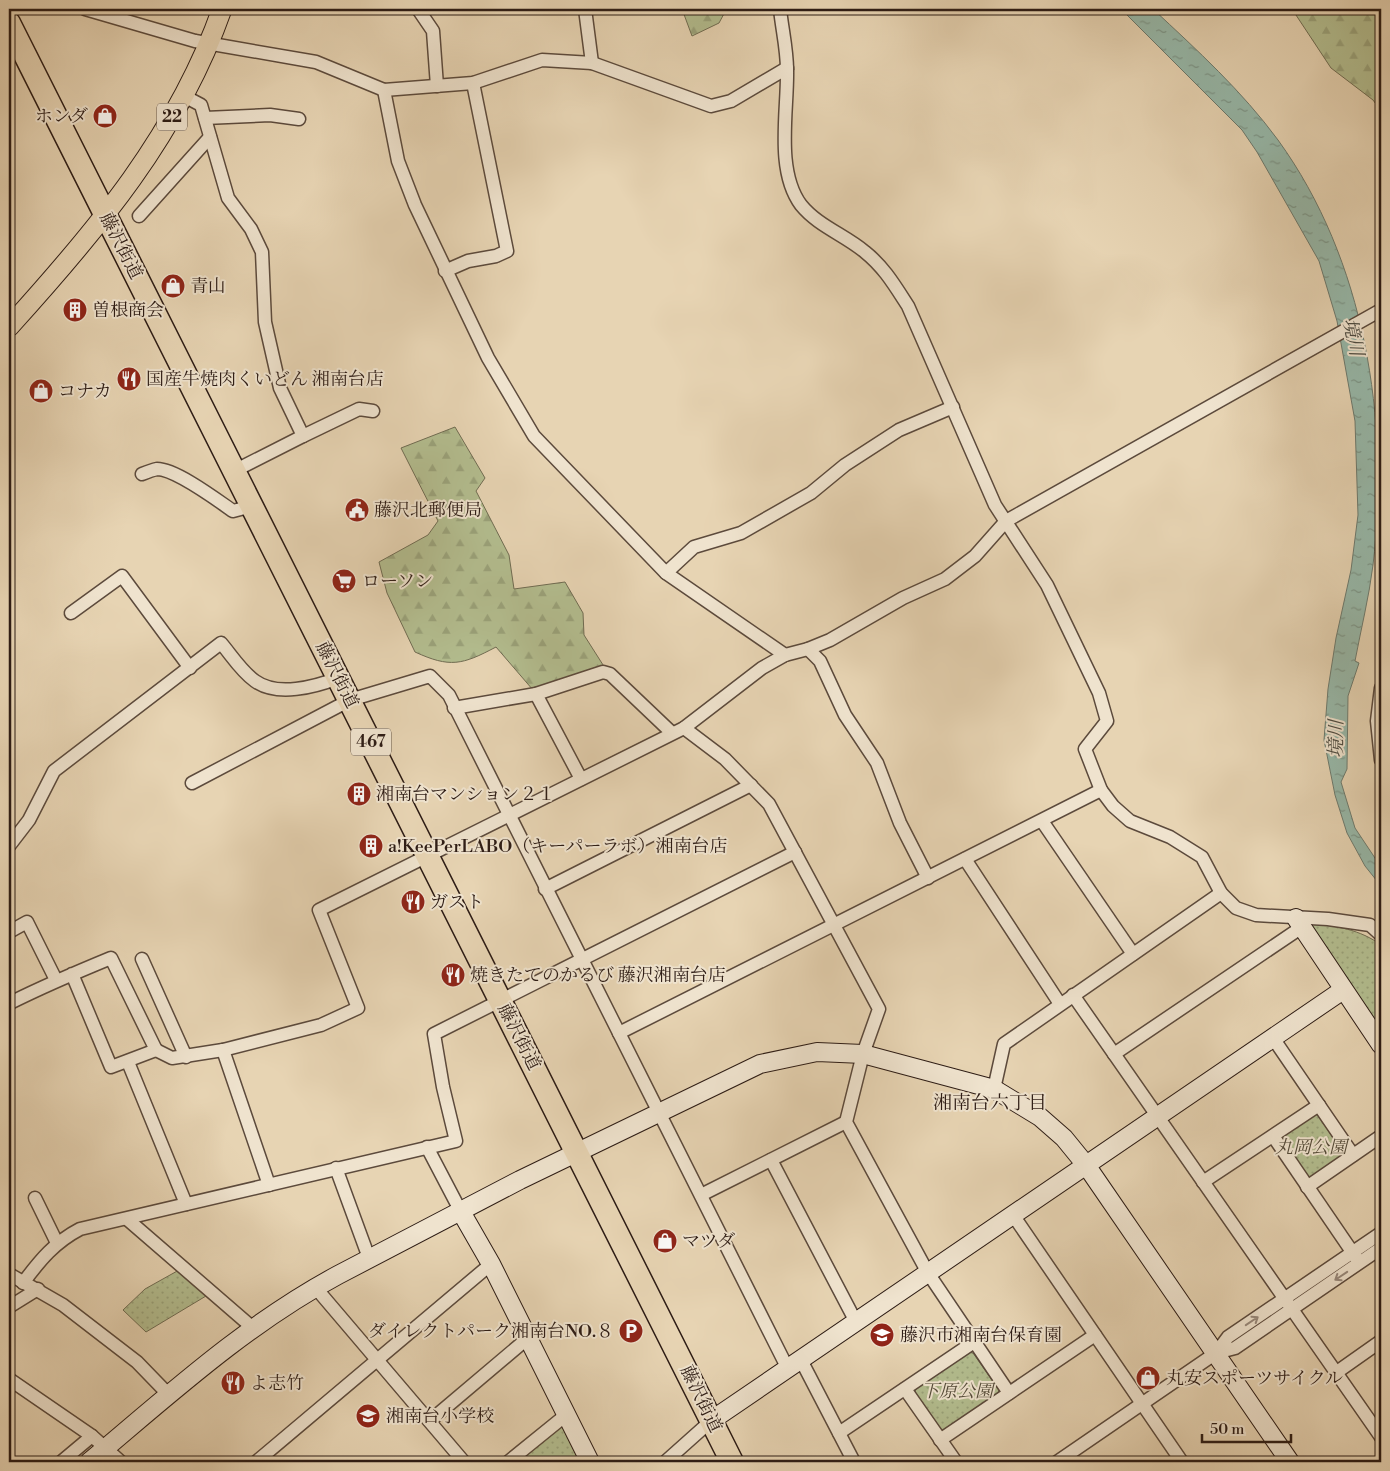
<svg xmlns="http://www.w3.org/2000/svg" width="1390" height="1471" font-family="'Libre Bodoni','Noto Serif JP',serif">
<defs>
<pattern id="forest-firs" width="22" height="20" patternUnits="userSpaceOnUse" patternTransform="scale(1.25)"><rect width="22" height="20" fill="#b3bd8f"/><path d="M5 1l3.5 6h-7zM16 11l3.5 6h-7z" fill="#9aa27a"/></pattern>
<pattern id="park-dots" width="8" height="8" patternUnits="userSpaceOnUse" patternTransform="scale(1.25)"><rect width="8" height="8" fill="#b3bd8f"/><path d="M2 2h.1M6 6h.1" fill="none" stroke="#9aa27a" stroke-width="1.8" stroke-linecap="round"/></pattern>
<pattern id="water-ripples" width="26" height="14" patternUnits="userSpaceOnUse" patternTransform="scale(1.25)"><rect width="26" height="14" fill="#97b8a9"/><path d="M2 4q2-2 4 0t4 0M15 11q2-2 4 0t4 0" fill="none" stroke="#7c9588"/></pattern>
</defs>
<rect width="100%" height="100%" fill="#e7d4b3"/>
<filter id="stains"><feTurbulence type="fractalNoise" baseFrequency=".004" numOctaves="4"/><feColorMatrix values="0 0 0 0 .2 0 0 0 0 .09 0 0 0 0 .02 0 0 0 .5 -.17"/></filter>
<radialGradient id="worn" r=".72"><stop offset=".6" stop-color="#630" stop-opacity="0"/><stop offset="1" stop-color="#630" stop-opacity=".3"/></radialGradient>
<g fill="url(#forest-firs)" stroke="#706c52">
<polygon points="682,9 725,9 726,10 719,23 692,36"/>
<polygon points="1292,9 1381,9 1381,111 1373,100 1331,68"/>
<path d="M455,427L485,478L476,491L509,555L514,589L565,582L583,613L584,635L605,668L533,690L496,647C462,665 450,668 415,652L387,593L379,562L428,535L438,521L401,448Z"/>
</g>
<g fill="url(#park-dots)" stroke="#706c52">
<path d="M1310,924C1335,925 1361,930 1381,945V1032Z"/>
<polygon points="1317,1114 1344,1154 1304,1181 1277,1140"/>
<polygon points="179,1270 206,1296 146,1332 123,1310 145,1289"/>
<polygon points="968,1352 973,1353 999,1390 998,1394 946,1430 940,1430 915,1392 916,1388"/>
<polygon points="559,1426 564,1426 582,1462 515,1462"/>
</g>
<path fill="url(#water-ripples)" stroke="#6d7a6e" d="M1121,9H1153C1197,50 1242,91 1278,140C1365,260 1390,420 1373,565C1369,597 1361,629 1355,661L1359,663L1348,696L1347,769L1341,782L1355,828L1381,867V886L1365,866L1347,833L1335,795L1324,740L1328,689L1336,638L1351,570L1358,515L1355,421L1337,321L1319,261L1257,152L1242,130Z"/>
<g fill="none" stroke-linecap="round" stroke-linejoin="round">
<defs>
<g id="street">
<polyline points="85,9 195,41 316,62 384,90 473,83 542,60 592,63 711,106 731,101 787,68"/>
<polyline points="418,9 433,31 437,86"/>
<polyline points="585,9 592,63"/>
<path d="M780,9C782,29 787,49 787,70C788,110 775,170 801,205C818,226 845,235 865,252C884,267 895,286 908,306L995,505L1047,585L1099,693L1107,721L1085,749L1101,790L1113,806L1130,821L1170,837L1202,857L1221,893L1236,908L1256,915L1328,919L1370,925L1381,935"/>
<polyline points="384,90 398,161 415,205 488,358 534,436 666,573 785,655"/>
<polyline points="184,96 201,105 228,198 251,229 262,252 265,322 280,388 303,436 359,409 373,411"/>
<polyline points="205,118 270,115 299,119"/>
<polyline points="139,216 210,137"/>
<polyline points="445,271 468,261 496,256 507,251 473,83"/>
<polyline points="234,471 303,436"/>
<path d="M142,474C147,472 152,470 157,469C176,469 217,500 233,511L252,506"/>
<polyline points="666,573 694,547 741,533 811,493 845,465 899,430 953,407"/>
<polyline points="71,613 122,576 190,668"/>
<polyline points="808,649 820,661 845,715 877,763 900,823 928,878"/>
<polyline points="1381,688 1377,721 1381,760"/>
<polyline points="536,694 581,779"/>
<polyline points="454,708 536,694 603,672 610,674 672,733"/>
<polyline points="684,728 725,759 769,804 879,1009 863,1054 846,1122 928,1273 1009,1393"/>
<polyline points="192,783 350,700 430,676 449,695 788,1369"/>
<polyline points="1042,821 1133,954"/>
<path d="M9,846L29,820L54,771L221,643C232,656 241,671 255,681C277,697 315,687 338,678"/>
<polyline points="965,859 1060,1004"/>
<polyline points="545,889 751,785"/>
<polyline points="9,932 27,922 56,980"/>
<polyline points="142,959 186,1057"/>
<polyline points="1073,995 1381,1437"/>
<path d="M9,996L12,1002C44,986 77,972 111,958L156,1050L111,1067L72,974"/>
<polyline points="619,1033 1101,790"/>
<polyline points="1273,1038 1353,1155"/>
<polyline points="156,1050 172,1058 223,1050 321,1025 358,1008 319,910 684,728 762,668 785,655 808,649 830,640 903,598 945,579 975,556 1006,521 1381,310"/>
<polyline points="223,1050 269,1185"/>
<polyline points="1114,1054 1302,927"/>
<polyline points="128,1062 186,1204"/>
<polyline points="994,1089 1004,1044 1221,893"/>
<polyline points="1273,1136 1357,1259"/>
<polyline points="427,1147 460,1210"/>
<polyline points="771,1160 856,1322"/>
<polyline points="336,1168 369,1258"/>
<polyline points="1203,1182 1319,1105"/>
<polyline points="1307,1187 1381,1136"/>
<polyline points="701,1195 846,1122"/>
<polyline points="35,1198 57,1243"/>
<polyline points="1013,1215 1182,1462"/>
<polyline points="127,1219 253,1328"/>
<polyline points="9,1274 63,1305 137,1362 168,1394"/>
<path d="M23,1283C40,1260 55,1242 80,1229L456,1141L443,1087L434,1034L795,852"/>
<polyline points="315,1287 464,1462"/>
<polyline points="9,1307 38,1289"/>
<polyline points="1216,1353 1235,1348 1381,1248"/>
<polyline points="801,1360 854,1462"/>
<polyline points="1337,1372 1381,1341"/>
<polyline points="9,1379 92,1436 121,1462"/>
<polyline points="905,1389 956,1462"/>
<polyline points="431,1420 528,1338"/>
<polyline points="839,1433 974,1342"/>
<polyline points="940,1440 1095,1335"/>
<polyline points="61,1462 92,1436"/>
<polyline points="256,1462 491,1264"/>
<polyline points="508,1462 566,1415"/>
<polyline points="665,1462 712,1420"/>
<polyline points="1057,1462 1216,1353 1228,1337 1381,1233"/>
</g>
<g id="secondary">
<polyline points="1296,918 1381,1045"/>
<polyline points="460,1210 491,1264 590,1462"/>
<polyline points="712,1420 1343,990"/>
<path d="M89,1462C169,1395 245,1325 338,1275L520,1180L760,1064L817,1052L863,1054L994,1089L1040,1117L1064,1138L1086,1165L1290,1462"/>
</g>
<path id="primary" d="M9,327C97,230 178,134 222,9"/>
<polyline id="highway" points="9,23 732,1462"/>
</defs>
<use href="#street" stroke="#5c4a3c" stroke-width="15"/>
<use href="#secondary" stroke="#2d1c15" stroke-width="20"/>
<use href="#primary" stroke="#2d1c15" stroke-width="21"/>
<use href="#highway" stroke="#2d1c15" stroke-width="25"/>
<use href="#street" stroke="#efe3ce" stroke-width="12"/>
<use href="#secondary" stroke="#efe3ce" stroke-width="18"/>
<use href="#primary" stroke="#e7d4b3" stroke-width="19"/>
<use href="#highway" stroke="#e7d4b3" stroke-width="22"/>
</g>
<defs><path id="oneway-shaft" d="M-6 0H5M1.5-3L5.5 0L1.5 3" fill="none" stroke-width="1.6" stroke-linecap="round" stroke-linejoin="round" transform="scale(1.25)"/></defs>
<g stroke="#98897b">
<use href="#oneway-shaft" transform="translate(1341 1276) rotate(146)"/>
<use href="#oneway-shaft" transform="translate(1252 1321) rotate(-34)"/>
</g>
<defs>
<symbol id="shop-disc" viewBox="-11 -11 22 22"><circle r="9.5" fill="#8f2418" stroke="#efe3ce"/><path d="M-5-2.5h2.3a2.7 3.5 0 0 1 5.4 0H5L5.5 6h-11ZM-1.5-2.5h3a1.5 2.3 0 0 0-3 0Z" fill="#fff"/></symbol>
<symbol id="building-disc" viewBox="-11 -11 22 22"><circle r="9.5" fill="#8f2418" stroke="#efe3ce"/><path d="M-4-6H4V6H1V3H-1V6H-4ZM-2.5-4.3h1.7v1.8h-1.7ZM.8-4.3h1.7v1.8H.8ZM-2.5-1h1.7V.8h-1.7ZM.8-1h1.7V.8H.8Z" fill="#fff"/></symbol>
<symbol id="restaurant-disc" viewBox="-11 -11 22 22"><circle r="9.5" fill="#8f2418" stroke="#efe3ce"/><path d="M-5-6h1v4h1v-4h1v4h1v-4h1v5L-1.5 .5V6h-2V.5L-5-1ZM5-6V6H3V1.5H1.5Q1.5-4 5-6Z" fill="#fff"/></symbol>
<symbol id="civic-disc" viewBox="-11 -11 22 22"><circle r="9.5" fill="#8f2418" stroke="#efe3ce"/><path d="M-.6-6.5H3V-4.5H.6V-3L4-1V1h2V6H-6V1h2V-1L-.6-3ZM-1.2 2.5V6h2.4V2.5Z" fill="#fff"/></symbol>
<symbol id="supermarket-disc" viewBox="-11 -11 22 22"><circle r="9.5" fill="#8f2418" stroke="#efe3ce"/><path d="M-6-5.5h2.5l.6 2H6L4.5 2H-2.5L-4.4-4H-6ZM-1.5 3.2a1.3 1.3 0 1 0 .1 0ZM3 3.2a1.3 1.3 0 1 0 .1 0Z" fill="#fff"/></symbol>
<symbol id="parking-disc" viewBox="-11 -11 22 22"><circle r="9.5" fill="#8f2418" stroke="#efe3ce"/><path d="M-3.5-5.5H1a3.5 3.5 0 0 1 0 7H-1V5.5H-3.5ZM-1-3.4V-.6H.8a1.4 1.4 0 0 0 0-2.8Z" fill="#fff"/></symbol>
<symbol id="school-disc" viewBox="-11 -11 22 22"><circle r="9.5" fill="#8f2418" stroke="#efe3ce"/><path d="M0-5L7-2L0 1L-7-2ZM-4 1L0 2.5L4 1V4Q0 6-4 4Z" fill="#fff"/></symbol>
</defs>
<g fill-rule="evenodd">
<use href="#shop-disc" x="91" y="102" width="28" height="28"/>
<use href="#shop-disc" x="159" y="272" width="28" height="28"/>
<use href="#building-disc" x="61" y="296" width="28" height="28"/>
<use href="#restaurant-disc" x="115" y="365" width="28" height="28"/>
<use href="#shop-disc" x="27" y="377" width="28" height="28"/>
<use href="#civic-disc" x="343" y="496" width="28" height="28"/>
<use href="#supermarket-disc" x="330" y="567" width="28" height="28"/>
<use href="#building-disc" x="345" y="780" width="28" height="28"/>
<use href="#building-disc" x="357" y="832" width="28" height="28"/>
<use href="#restaurant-disc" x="399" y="888" width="28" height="28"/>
<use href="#restaurant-disc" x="439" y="961" width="28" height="28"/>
<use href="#shop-disc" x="651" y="1227" width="28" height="28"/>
<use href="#parking-disc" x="617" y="1317" width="28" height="28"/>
<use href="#school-disc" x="868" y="1321" width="28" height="28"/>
<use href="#shop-disc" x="1134" y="1364" width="28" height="28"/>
<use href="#restaurant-disc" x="219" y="1369" width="28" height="28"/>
<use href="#school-disc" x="354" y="1402" width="28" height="28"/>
</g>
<g text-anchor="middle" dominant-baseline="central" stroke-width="4" stroke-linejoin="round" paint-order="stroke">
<g fill="#efe3ce" stroke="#67584c" stroke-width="1">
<rect x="157" y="103.5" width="30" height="27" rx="4"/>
<rect x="351" y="728.5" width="40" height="27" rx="4"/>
</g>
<g font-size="16" font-weight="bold" fill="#2d1c15">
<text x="172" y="117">22</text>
<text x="371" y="742">467</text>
</g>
<g font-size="18" fill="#2d1c15" stroke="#efe3ce" text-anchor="start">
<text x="88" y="116" text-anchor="end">ホンダ</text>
<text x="190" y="286">青山</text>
<text x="92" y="310">曽根商会</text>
<text x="146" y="379">国産牛焼肉くいどん 湘南台店</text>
<text x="58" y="391">コナカ</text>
<text x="374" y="510">藤沢北郵便局</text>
<text x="362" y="581">ローソン</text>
<text x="376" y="794">湘南台マンション２１</text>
<text x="388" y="846">a!KeePerLABO（キーパーラボ）湘南台店</text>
<text x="430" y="902">ガスト</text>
<text x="470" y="975">焼きたてのかるび 藤沢湘南台店</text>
<text x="682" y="1241">マツダ</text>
<text x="614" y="1331" text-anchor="end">ダイレクトパーク湘南台NO.８</text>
<text x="900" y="1335">藤沢市湘南台保育園</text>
<text x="1166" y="1378">丸安スポーツサイクル</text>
<text x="250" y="1383">よ志竹</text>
<text x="386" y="1416">湘南台小学校</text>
</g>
<g font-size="18" fill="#2d1c15" stroke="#efe3ce">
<text transform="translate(121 246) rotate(63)">藤沢街道</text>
<text transform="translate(337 675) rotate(63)">藤沢街道</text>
<text transform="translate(519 1037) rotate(63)">藤沢街道</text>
<text transform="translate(701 1399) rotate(64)">藤沢街道</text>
</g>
<g font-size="18" font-style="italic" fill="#554c3a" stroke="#efe3ce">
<text x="1311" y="1147">丸岡公園</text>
<text x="957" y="1391">下原公園</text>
</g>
<g font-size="19" font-style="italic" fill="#4d4b41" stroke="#efe3ce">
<text transform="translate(1353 337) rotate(78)">境川</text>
<text transform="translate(1336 739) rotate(-89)">境川</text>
</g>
<g font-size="19" fill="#2d1c15" stroke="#efe3ce">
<text x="990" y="1103">湘南台六丁目</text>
</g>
</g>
<rect width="1390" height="1471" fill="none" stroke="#e7d4b3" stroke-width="30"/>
<rect x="10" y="10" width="1370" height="1451" fill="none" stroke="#2d1c15" stroke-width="2.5"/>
<rect x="15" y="15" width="1360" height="1441" fill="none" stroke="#2d1c15"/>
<path d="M1202 1434v8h89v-8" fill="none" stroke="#2d1c15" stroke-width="2.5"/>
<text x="1210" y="1434" font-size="15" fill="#2d1c15" stroke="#efe3ce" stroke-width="4" paint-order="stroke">50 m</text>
<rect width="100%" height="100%" filter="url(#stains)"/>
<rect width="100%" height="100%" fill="url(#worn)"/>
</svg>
